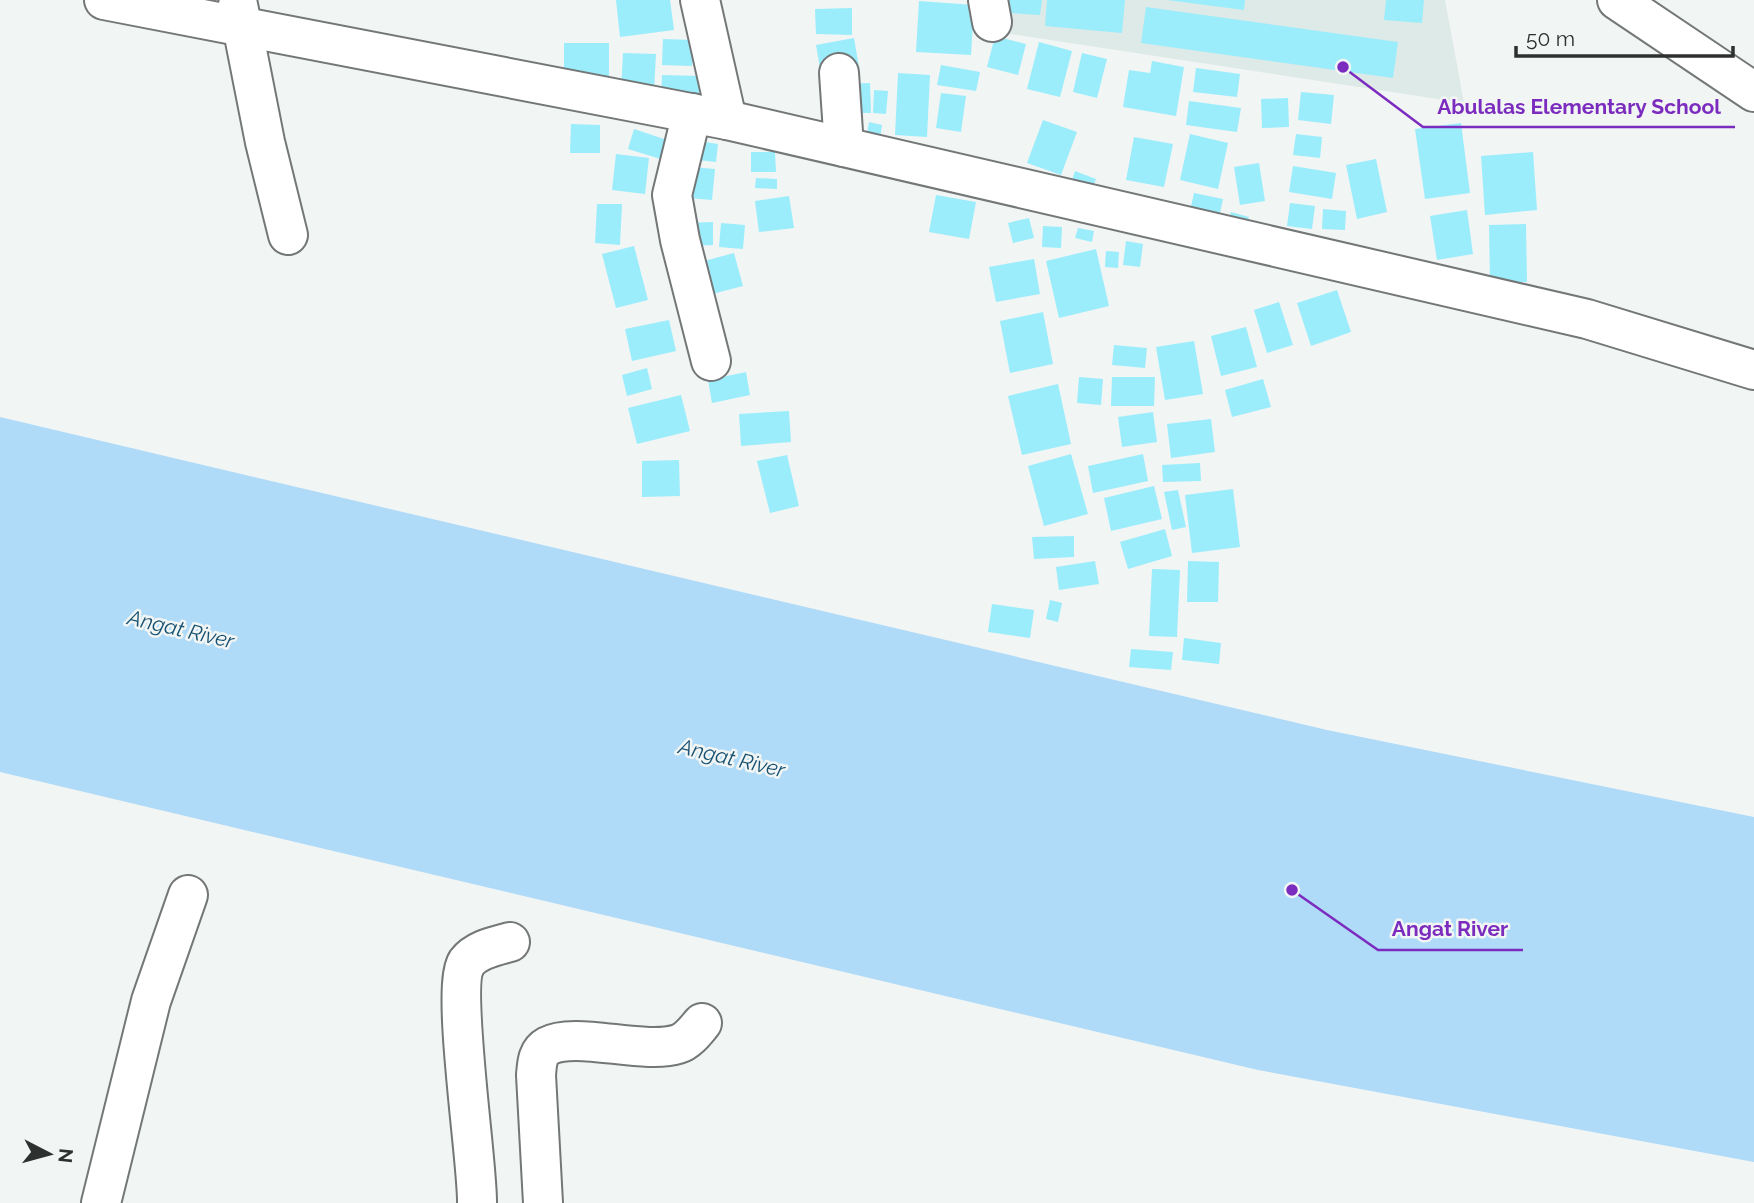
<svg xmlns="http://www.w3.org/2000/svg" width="1754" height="1203" font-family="Raleway,sans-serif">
<rect width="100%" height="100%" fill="#f1f5f4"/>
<polygon fill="#ddeae7" points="989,0 1445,0 1464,103 992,31"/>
<polygon fill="#afdaf8" points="0,417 1327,730 1754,817 1754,1162 1258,1070 0,772"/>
<g fill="#9bedfc">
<polygon points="616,0 670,0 674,30 620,37"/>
<polygon points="994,0 1042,0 1040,15 993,12"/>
<polygon points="1047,0 1125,0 1122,33 1045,26"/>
<polygon points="1167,0 1245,0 1244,10"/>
<polygon points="1386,0 1424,0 1422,23 1384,20"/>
<polygon points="919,1 974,5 971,55 916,52"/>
<polygon points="1146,7 1398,42 1393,78 1141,43"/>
<polygon points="852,8 852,35 816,34 815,9"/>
<polygon points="995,36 1026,44 1018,75 987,67"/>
<polygon points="854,38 859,67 821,74 816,45"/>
<polygon points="663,39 694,40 692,66 662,65"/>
<polygon points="1039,42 1072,51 1060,97 1027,89"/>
<rect x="564" y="43" width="45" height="41"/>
<polygon points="623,53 656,54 654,91 621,90"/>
<polygon points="1082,53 1107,59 1097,98 1073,92"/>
<polygon points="1152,61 1184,67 1176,116 1123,107 1129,70 1150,73"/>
<polygon points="941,65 980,72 976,91 937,85"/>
<polygon points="1196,68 1240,74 1237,97 1193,92"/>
<polygon points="898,73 930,75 927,137 895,135"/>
<polygon points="662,75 700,76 699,102 661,101"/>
<polygon points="870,83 871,113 843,113 842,84"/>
<polygon points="874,90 888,91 886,114 873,113"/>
<polygon points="1301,92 1334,95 1331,124 1298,120"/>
<polygon points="941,93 966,96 961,132 936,128"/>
<polygon points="1288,98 1289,127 1262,128 1261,99"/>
<polygon points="1189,101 1241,108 1237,132 1186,125"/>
<polygon points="1043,120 1077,132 1061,175 1027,163"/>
<polygon points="869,122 882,125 878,154 864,151"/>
<polygon points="1461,123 1470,193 1425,199 1415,129"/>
<polygon points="571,124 600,125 600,153 570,153"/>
<polygon points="634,129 676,143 670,162 628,149"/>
<polygon points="1190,134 1228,143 1218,189 1180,180"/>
<polygon points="1296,134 1322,137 1320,158 1293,155"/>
<polygon points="1134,137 1173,144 1164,187 1126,180"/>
<polygon points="691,140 718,144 716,162 688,159"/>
<polygon points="751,152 775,152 776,172 751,172"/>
<polygon points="1533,152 1537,210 1485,215 1481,156"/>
<polygon points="616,154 649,158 645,194 612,190"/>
<polygon points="1376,159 1387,212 1357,219 1346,165"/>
<polygon points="1259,163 1265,201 1240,205 1234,167"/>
<polygon points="679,166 715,169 712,200 677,197"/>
<polygon points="1293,166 1336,173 1332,199 1289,192"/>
<polygon points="1075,171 1096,179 1087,202 1067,195"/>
<polygon points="756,178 777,179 777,189 755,188"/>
<polygon points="1194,193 1223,199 1216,231 1187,224"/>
<polygon points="936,195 976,202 969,239 929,232"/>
<polygon points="789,196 794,228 759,232 755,201"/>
<polygon points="1290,203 1315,206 1312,229 1287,226"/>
<polygon points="597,204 622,204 620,245 595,243"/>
<polygon points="1323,209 1346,211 1345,230 1322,229"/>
<polygon points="1467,210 1473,254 1437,260 1430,216"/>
<polygon points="1231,212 1249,217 1243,235 1226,230"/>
<polygon points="1029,218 1034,238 1013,243 1008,223"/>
<polygon points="713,222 713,245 685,246 685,223"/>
<polygon points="721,223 745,225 743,249 719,247"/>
<polygon points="1526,224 1527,282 1490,282 1489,225"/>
<polygon points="1043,226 1062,227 1061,248 1042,247"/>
<polygon points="1078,228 1094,231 1092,242 1075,238"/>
<polygon points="1126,241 1143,244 1140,267 1123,265"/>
<polygon points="634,246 648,300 616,308 602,254"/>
<polygon points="1096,249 1109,306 1059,318 1046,261"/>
<polygon points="1106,251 1119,252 1118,268 1105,267"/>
<polygon points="734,253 743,286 697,298 689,265"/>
<polygon points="1034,259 1040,294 996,302 989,267"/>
<polygon points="1337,290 1351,332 1311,346 1297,303"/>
<polygon points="1279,302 1293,345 1267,353 1254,310"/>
<polygon points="1043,312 1053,364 1010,373 1000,321"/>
<polygon points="669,320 676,351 632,361 625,329"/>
<polygon points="1246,327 1257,367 1221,376 1211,336"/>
<polygon points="1194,341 1203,394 1165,400 1156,347"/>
<polygon points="1114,345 1147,348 1145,368 1112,365"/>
<polygon points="647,368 652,389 627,396 622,375"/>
<polygon points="746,372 750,395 712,403 708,380"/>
<polygon points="1079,377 1103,379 1101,405 1077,403"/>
<polygon points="1112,377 1155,377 1154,406 1111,406"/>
<polygon points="1263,379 1271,407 1232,417 1225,390"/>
<polygon points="1058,384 1071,444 1022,455 1008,396"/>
<polygon points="681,395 690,431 637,444 628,408"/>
<polygon points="789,411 791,442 741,446 739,414"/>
<polygon points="1153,412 1157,442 1122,447 1118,417"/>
<polygon points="1211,419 1215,452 1171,458 1167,424"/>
<polygon points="1071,454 1088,514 1044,526 1028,466"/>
<polygon points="1143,454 1148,481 1093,493 1088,466"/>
<polygon points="787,455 799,506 770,513 757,461"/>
<polygon points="679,460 680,496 642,497 642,461"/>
<polygon points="1200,463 1201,481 1163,482 1162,465"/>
<polygon points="1154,486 1162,519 1111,531 1104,498"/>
<polygon points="1233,489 1240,547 1192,553 1185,495"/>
<polygon points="1178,490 1186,527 1172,530 1164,492"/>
<polygon points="1165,529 1172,556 1128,569 1120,542"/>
<polygon points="1074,536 1074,557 1034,559 1032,537"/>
<polygon points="1095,561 1099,584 1059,590 1056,567"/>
<polygon points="1188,561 1219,562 1218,602 1187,602"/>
<polygon points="1152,569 1180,570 1177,637 1149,636"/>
<polygon points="1050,600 1062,603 1058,622 1046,619"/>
<polygon points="992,604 1034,610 1030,638 988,632"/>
<polygon points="1184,638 1221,643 1219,664 1182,660"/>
<polygon points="1131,649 1173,652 1171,670 1129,667"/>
</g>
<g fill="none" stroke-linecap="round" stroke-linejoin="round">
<defs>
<g id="minor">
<polyline points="104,0 727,120 1587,319 1754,370"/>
<polyline points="700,0 727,120"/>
<polyline points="988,0 992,22"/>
<polyline points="1617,0 1754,92"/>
<polyline points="238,5 265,142 288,235"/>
<polyline points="839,73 844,147"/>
<polyline points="692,113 672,195 680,240 711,361"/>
<polyline points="101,1203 151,1001 188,895"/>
<path d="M477,1203C478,1163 450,986 467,962C477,949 496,946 510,942"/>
<path d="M543,1203L536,1075C537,1064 537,1052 548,1046C575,1031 644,1055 678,1044C688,1041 696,1030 702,1023"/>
</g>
</defs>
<use href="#minor" stroke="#747777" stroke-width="42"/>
<use href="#minor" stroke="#fff" stroke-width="38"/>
</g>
<g text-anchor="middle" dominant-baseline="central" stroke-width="5" stroke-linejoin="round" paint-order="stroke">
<g font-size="21" font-style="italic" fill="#175172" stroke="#f1f5f4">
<text transform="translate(181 629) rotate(13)">Angat River</text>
<text transform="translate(732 758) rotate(13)">Angat River</text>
</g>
</g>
<path fill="none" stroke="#7b2cbf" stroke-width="2.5" d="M1343 67L1423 127H1735M1292 890L1378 950H1523"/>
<g fill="#7b2cbf" stroke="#f1f5f4" stroke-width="2.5">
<circle cx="1343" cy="67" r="7"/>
<circle cx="1292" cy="890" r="7"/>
</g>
<g font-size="21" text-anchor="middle" font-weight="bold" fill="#7b2cbf" stroke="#f1f5f4" stroke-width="5" stroke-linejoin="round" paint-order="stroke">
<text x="1579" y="114">Abulalas Elementary School</text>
<text x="1450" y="936">Angat River</text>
</g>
<g transform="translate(49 1154) rotate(96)" stroke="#f1f5f4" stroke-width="5" paint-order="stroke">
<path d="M0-5L12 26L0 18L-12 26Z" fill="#2e3030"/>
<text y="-10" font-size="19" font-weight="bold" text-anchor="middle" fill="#2e3030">N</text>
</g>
<path d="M1516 46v10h217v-10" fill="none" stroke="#2e3030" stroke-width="3.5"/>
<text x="1526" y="46" font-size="21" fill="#2e3030" stroke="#f1f5f4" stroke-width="5" paint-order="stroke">50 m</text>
</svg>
